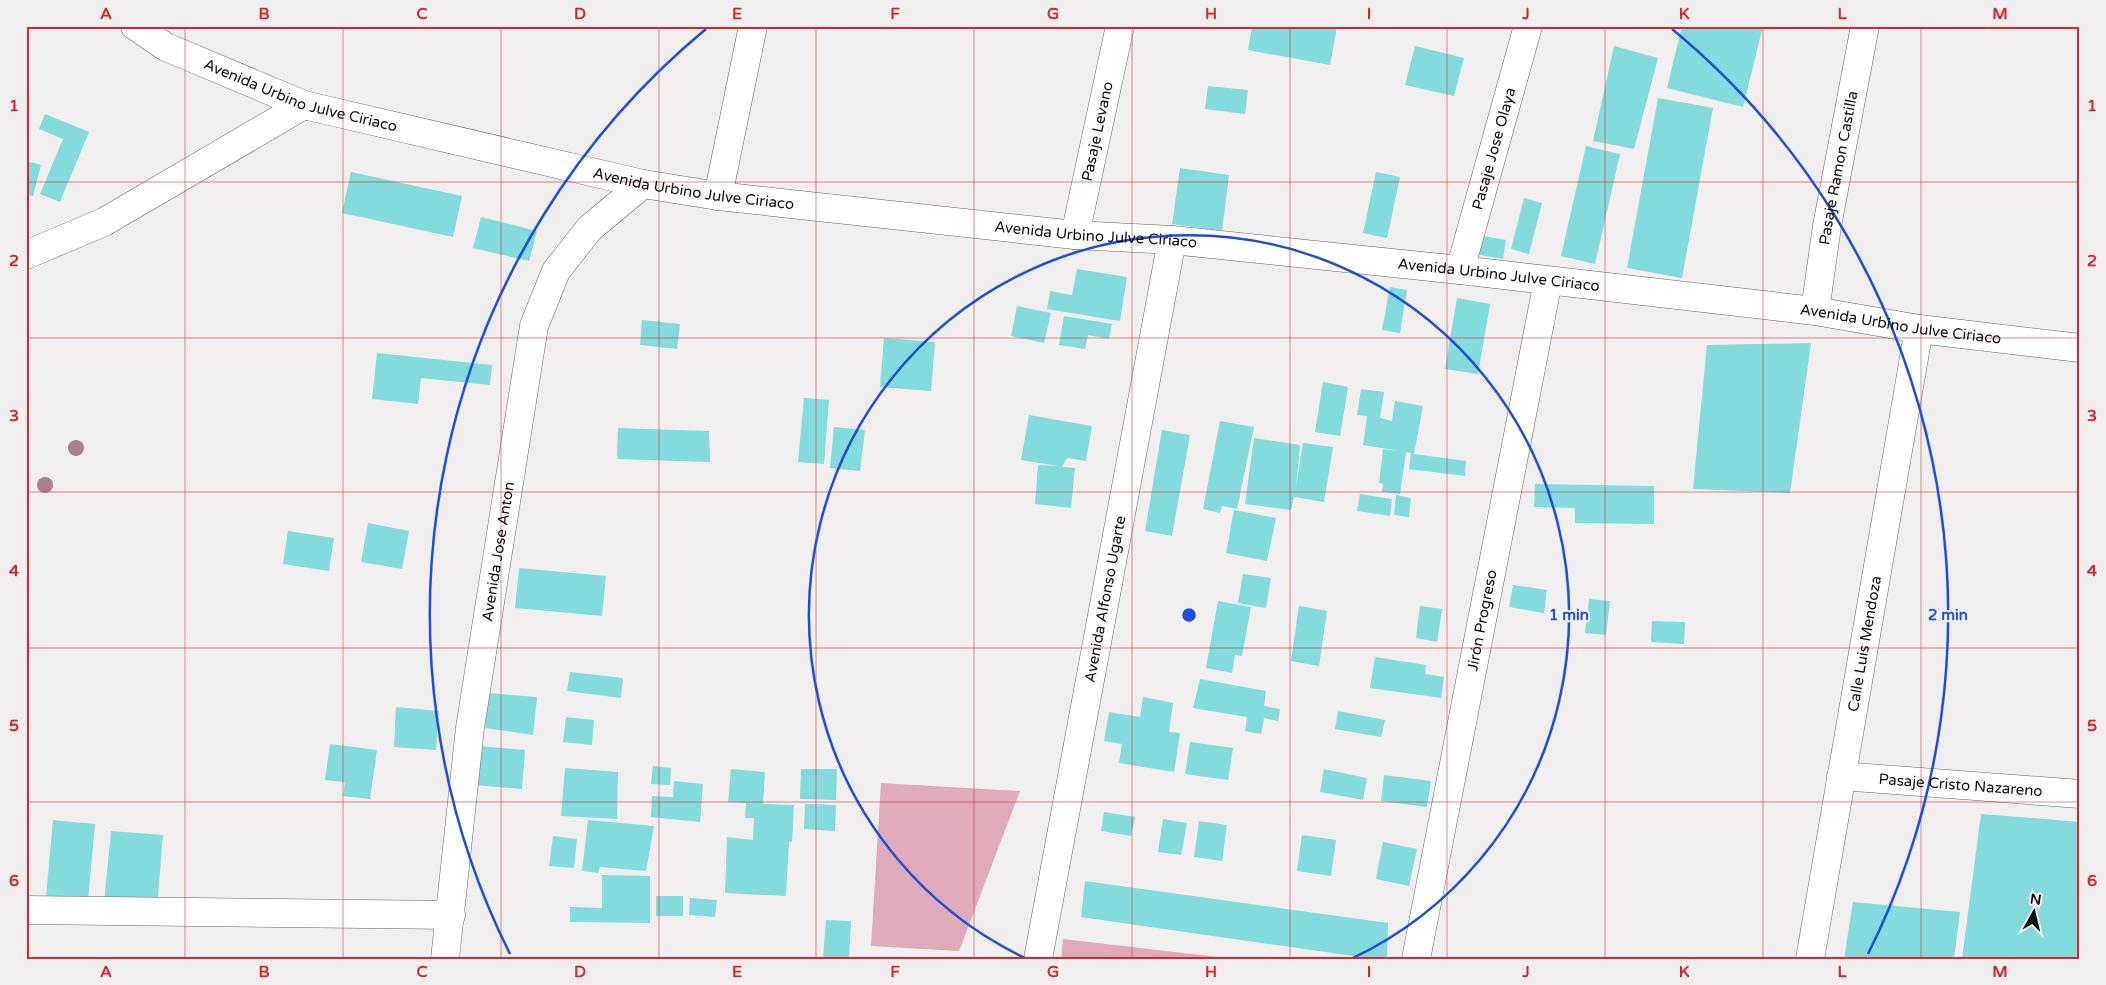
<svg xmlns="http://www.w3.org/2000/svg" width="2106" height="985" font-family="'Varela Round',sans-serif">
<rect width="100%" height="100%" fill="#f1eeef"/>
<g fill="#dfabba">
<polygon points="881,783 1020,791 959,951 871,946"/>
<polygon points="1063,939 1235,959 1061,959"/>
</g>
<g fill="#84dbdd">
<polygon points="1252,26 1337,26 1330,65 1248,50"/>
<polygon points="1682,26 1763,26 1743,107 1667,88"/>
<polygon points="1415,46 1464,58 1454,96 1405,85"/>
<polygon points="1614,46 1658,58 1634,149 1593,141"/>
<polygon points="1208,86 1248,90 1245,114 1205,109"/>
<polygon points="1658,98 1713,108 1682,278 1627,268"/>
<polygon points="45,114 89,132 60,202 40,194 63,139 39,129"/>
<polygon points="1586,146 1620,154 1595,264 1561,256"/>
<polygon points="26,161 41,165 33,196 26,195"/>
<polygon points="1180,168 1229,175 1222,231 1172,224"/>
<polygon points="351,172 462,196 453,237 342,213"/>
<polygon points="1376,172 1400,177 1387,238 1363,233"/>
<polygon points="1524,198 1542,203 1529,254 1511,249"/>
<polygon points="481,217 537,231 529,261 473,248"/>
<polygon points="1477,235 1506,240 1503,259 1474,254"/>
<polygon points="1077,269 1127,277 1120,321 1047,309 1050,291 1072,295"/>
<polygon points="1390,287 1407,290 1400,333 1382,330"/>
<polygon points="1457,298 1490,304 1478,374 1445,369"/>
<polygon points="1017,306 1051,313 1044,343 1011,336"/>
<polygon points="1064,316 1112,324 1109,339 1088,335 1085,349 1059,345"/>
<polygon points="642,320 680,324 677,349 640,345"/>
<polygon points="884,338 935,342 931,391 880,387"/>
<polygon points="1811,343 1790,493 1693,489 1707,345"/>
<polygon points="377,353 492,365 490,385 421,378 418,404 372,399"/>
<polygon points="1323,382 1348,387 1340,436 1315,432"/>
<polygon points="1361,389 1384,392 1380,418 1392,421 1395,401 1423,406 1414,454 1466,461 1465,476 1409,469 1411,453 1406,452 1400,494 1382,492 1383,484 1379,483 1383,449 1400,451 1363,445 1367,416 1357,415"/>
<polygon points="804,398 829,400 824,464 798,462"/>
<polygon points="1029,415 1092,426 1086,461 1067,458 1062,467 1075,468 1071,508 1035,504 1038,465 1058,466 1021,460"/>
<polygon points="1220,421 1254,427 1237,509 1222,506 1220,513 1203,509"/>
<polygon points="834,427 865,430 860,471 830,468"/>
<polygon points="618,428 709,431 710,462 617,459"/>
<polygon points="1162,430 1190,435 1172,536 1145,531"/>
<polygon points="1254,438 1300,445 1296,487 1303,443 1333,447 1324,502 1294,497 1291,510 1245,504"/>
<polygon points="1535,484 1654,486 1654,524 1575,523 1575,508 1534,507"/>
<polygon points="1360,494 1392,499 1390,516 1357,511"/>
<polygon points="1396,495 1411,498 1409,517 1394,515"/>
<polygon points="1234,510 1276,518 1267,561 1226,553"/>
<polygon points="368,523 409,531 402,569 361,562"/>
<polygon points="288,531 334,538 329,571 283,564"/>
<polygon points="519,568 606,576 602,616 515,608"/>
<polygon points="1243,574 1271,578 1266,608 1238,603"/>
<polygon points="1513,585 1547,590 1544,613 1509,607"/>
<polygon points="1589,599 1610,601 1606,635 1585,633"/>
<polygon points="1218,601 1251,607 1242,656 1235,655 1232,673 1206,668"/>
<polygon points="1299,606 1327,611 1319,666 1291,661"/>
<polygon points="1420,606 1442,609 1437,642 1416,638"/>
<polygon points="1652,621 1685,622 1684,644 1651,642"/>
<polygon points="1375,657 1426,665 1425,674 1444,677 1441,698 1370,688"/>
<polygon points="570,672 623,678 621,698 567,691"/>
<polygon points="1200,679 1266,691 1264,706 1280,709 1278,721 1264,718 1261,734 1245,731 1247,717 1193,708"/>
<polygon points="488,693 537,697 533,735 485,728"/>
<polygon points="1143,697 1173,703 1169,732 1180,733 1174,772 1119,763 1122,744 1104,741 1109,712 1140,717"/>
<polygon points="396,707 439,711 436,750 394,747"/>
<polygon points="1338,711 1385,720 1381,737 1335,729"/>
<polygon points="566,717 594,720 592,745 563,742"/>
<polygon points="1190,742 1233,748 1228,780 1185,774"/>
<polygon points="330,744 377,750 370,799 343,796 345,782 325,780"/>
<polygon points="478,746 525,750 522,789 474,785"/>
<polygon points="653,766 671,768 670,785 651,784"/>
<polygon points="565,768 618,772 617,819 561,816"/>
<polygon points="731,769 765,772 763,804 794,805 792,842 789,841 786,896 725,893 727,837 753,840 754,818 745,818 746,803 728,802"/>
<polygon points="801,769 837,769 836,800 800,799"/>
<polygon points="1324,769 1367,778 1363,800 1320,792"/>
<polygon points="1384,775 1431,781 1427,807 1381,801"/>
<polygon points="674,781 703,784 700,822 651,817 652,796 673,797"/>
<polygon points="805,804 836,805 835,831 804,829"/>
<polygon points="1104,812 1135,817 1131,836 1101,831"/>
<polygon points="1981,814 2080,822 2080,959 1962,959"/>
<polygon points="1163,819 1187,823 1181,855 1158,852"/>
<polygon points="53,820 95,824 88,901 46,897"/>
<polygon points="588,820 654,826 646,871 600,867 598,873 582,871"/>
<polygon points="1199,821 1227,825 1222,861 1194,857"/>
<polygon points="111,831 163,835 157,908 104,903"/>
<polygon points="1302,835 1336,840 1331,876 1297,871"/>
<polygon points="553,836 577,839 574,868 549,866"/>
<polygon points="1383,842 1417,849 1409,886 1376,879"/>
<polygon points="602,875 650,876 650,923 570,922 570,907 602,908"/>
<polygon points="1085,881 1388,923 1387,959 1374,959 1081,917"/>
<rect x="656" y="896" width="27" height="20"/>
<polygon points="690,898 717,900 715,917 689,915"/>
<polygon points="1853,902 1960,912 1954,959 1844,959"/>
<polygon points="826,920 851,921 849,959 823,959"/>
</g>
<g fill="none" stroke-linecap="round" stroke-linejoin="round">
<defs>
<g id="street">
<path id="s1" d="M135,26L166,47L304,105L643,184L718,196L1075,235L1172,240L1460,270L1815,311L1919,329L2080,348"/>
<polyline points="718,196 753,26"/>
<path id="s2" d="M1075,235L1120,26"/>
<polyline points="26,255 104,222 304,105"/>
<path id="s3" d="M1460,270L1528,26"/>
<path id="s4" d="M1815,311L1827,226L1865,26"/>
<path id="s5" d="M1841,776L2080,794"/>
<polyline points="26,910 451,915"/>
<path id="s6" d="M445,959L470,728L534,326L556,271L590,228L643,184"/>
<path id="s7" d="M1038,959L1172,240"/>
<path id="s8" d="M1416,959L1548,281"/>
<path id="s9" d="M1810,959L1919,329"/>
</g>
</defs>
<use href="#street" stroke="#676465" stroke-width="29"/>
<use href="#street" stroke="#fff" stroke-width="28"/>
</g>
<g fill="#aa7e8f">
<circle cx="76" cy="448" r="8"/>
<circle cx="45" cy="485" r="8"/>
</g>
<path fill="none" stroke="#d62828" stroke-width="1" stroke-opacity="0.55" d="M185,26V959M343,26V959M501,26V959M659,26V959M816,26V959M974,26V959M1132,26V959M1290,26V959M1447,26V959M1605,26V959M1763,26V959M1921,26V959M26,182H2080M26,338H2080M26,492H2080M26,648H2080M26,802H2080"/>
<g fill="none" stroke="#1d4ed8" stroke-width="2.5">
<path d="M1025 958A380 380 0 1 1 1353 958"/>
<path d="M510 954A759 759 0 0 1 706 29M1672 29A759 759 0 0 1 1868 954"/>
</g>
<g text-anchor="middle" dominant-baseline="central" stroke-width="4" stroke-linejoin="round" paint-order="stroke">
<g font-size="15" fill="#0d0c0c" stroke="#f1eeef">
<text stroke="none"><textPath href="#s1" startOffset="181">Avenida Urbino Julve Ciriaco</textPath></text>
<text stroke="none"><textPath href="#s2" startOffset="106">Pasaje Levano</textPath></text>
<text stroke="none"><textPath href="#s3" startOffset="126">Pasaje Jose Olaya</textPath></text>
<text stroke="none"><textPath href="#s4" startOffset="145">Pasaje Ramon Castilla</textPath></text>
<text stroke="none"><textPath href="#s1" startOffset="586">Avenida Urbino Julve Ciriaco</textPath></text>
<text stroke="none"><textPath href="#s1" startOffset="991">Avenida Urbino Julve Ciriaco</textPath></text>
<text stroke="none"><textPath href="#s1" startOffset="1396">Avenida Urbino Julve Ciriaco</textPath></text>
<text stroke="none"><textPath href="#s1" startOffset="1801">Avenida Urbino Julve Ciriaco</textPath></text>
<text stroke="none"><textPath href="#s6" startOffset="411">Avenida Jose Anton</textPath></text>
<text stroke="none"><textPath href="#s7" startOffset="366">Avenida Alfonso Ugarte</textPath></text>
<text stroke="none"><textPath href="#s8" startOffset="345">Jirón Progreso</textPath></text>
<text stroke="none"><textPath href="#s9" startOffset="320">Calle Luis Mendoza</textPath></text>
<text stroke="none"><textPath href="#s5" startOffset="120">Pasaje Cristo Nazareno</textPath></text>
</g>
</g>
<circle cx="1189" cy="615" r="8" fill="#1d4ed8" stroke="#f1eeef" stroke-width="2.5"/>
<g font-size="15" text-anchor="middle" font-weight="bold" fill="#1d4ed8" stroke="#f1eeef" stroke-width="4" stroke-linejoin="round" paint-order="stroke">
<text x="1569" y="620">1 min</text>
<text x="1948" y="620">2 min</text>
</g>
<rect width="2106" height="985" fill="none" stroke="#f1eeef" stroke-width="55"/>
<g transform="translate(2034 912) rotate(8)" stroke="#f1eeef" stroke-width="4" paint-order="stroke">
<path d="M0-4L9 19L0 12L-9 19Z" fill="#0d0c0c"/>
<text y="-8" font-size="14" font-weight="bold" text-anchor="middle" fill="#0d0c0c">N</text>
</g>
<rect x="28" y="28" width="2050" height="930" fill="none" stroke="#d62828" stroke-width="2"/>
<g font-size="16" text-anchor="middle" font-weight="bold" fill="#d62828">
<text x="106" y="19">A</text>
<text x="264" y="19">B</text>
<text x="422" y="19">C</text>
<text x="580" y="19">D</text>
<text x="737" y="19">E</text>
<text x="895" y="19">F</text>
<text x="1053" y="19">G</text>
<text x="1211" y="19">H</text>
<text x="1369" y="19">I</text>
<text x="1526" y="19">J</text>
<text x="1684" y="19">K</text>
<text x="1842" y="19">L</text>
<text x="2000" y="19">M</text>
<text x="14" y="111">1</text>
<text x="2092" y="111">1</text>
<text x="14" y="266">2</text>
<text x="2092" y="266">2</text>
<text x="14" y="421">3</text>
<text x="2092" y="421">3</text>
<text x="14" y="576">4</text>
<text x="2092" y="576">4</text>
<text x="14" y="731">5</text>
<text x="2092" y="731">5</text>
<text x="14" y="886">6</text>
<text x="2092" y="886">6</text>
<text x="106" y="977">A</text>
<text x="264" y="977">B</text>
<text x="422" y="977">C</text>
<text x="580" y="977">D</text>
<text x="737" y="977">E</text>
<text x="895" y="977">F</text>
<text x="1053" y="977">G</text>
<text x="1211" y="977">H</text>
<text x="1369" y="977">I</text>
<text x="1526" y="977">J</text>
<text x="1684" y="977">K</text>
<text x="1842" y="977">L</text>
<text x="2000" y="977">M</text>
</g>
</svg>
